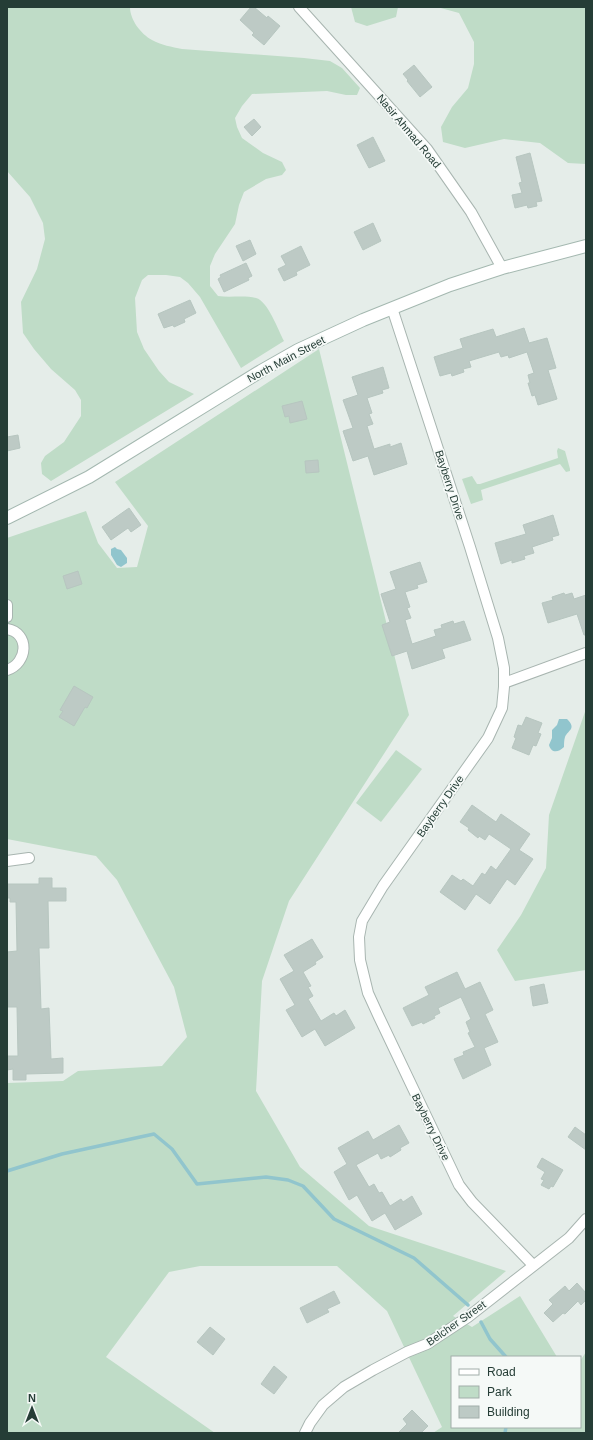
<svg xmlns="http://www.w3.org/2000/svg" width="593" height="1440" font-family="Arial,sans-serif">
<rect width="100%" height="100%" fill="#e5ede9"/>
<g fill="#bfdcc7">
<path d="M7,7H130C130,20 141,34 152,40C161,45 172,47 182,49L304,58L330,61L342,68L360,88L357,95H346L327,91L252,94L242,106L235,118L237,127L242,138L263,153L282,162L286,170L282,175L266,179L244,192L239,205L235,224L215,254L210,266V286L218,296C230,298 244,295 256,298C268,301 278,330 284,341L241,368L200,297L188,283L180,277L166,275H148L142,280L135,298L137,332L144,349L159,371L169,382L194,394L51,481L42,474L41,463L45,456L64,442L81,416V400L75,390L51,369L34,349L23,333L21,302L37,269L45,239L43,223L30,197L7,171Z"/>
<polygon points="351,7 398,7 396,17 367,26 355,22"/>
<polygon points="437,7 586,7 586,164 568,163 540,143 504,139 465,148 443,142 441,127 452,107 468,88 474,64 474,42 459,13"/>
<polygon points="319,349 409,715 289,901 262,981 256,1091 300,1167 369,1226 506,1271 453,1316 472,1327 520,1296 557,1357 452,1357 452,1427 580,1427 580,1361 586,1352 586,1433 433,1433 442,1427 387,1311 337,1266 200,1266 169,1272 106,1357 215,1433 7,1433 7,1083 63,1081 78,1071 162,1066 187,1037 174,987 117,880 96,856 7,839 7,538 86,511 98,543 117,568 137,567 148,526 115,482"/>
<polygon points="558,448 565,451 570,469 570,471 566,472 560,464 481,490 483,500 471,504 462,479 472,476 477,484 480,484 558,458 557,451"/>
<polygon points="586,709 586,970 515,981 497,950 521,915 546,868 549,815"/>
<polygon points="396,750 422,769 381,822 356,803"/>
</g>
<g fill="#91c5cd">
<polygon points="115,547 117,549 121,550 127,558 127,563 121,567 117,565 111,555 111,549"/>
<path d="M559,719H567C577,729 568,730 565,737C564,740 564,744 564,747C558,753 551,753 549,745L552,738V730L557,725Z"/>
</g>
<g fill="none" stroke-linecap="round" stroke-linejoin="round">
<g stroke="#91c5cd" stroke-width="3.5">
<polyline points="7,1171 62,1154 154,1134 172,1149 197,1184 266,1177 288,1180 303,1186 334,1219 414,1258 468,1305"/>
<polyline points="481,1322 490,1339 506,1357"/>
<polyline points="505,1433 506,1427"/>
</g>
</g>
<g fill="#bdcac5" stroke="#b7c6c0">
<polygon points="251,7 254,7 267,18 268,16 280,26 264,45 252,35 254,33 240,20"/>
<polygon points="414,65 432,87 420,97 407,81 408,80 403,74"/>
<polygon points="254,119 261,127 252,136 244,127"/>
<polygon points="373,137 385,161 369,168 357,145"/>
<polygon points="530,153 542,201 536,202 537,206 528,208 527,205 515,208 512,195 522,193 519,183 522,182 516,157"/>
<polygon points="373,223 381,241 363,250 354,232"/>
<polygon points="250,240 256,254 243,261 236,246"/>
<polygon points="301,246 310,265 296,272 297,275 284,281 278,269 286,265 281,256"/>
<polygon points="246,263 252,276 248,278 249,280 224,292 218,279 221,277 220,275"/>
<polygon points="190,300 196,313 184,319 185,322 174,327 173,325 164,328 158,314"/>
<polygon points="524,328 529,343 547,338 556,368 548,370 557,399 538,405 535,395 532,396 528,383 530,383 528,375 534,373 527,352 509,358 508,355 501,357 499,352 469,361 471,367 463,369 464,372 452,376 451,373 440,376 434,357 463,348 460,339 493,329 496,337"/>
<polygon points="383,367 389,388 382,390 383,393 367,398 372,413 369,414 373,424 367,426 374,449 390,444 390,447 401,443 407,464 374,475 368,456 353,461 343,431 353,428 343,400 358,395 352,377"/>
<polygon points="302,401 307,419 290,423 289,416 285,417 282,406"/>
<polygon points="18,435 20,448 7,451 7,437"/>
<polygon points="318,460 319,472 306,473 305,461"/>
<polygon points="129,508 141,525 131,532 128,528 111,540 102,527"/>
<polygon points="553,515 559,535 552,537 553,540 532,547 534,553 524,556 525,559 512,563 512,560 501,564 495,543 526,534 523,525"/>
<polygon points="420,562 427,582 417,585 418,588 405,592 410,607 407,608 411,618 405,620 412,644 436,636 434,630 442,628 441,625 453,621 454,624 464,621 471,640 442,649 445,658 412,669 407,651 392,656 382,625 390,622 381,594 396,589 390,572"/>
<polygon points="78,571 82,584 67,589 63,576"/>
<polygon points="564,593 565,595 572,593 574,599 586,595 586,635 584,635 577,614 548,623 542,603 553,600 552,597"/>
<polygon points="74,686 93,697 87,708 85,707 74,726 59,717 63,711 60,710"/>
<polygon points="526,717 542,723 538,733 541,734 536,746 533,745 529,755 512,748 516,738 514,737 518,725 522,726"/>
<polygon points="472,805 496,822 501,814 530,834 519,850 533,859 515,885 507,879 490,904 476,894 465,910 440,892 452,875 461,881 463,879 473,886 482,873 485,875 491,866 496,870 511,849 489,834 485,840 479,836 478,838 468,830 469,828 460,822"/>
<polygon points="39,878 52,878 52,888 66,888 66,901 48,901 49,948 39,948 41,1009 49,1008 51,1059 63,1058 63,1073 26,1074 26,1080 13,1080 13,1069 7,1070 7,1056 18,1056 17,1007 8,1007 7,952 17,951 16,902 10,902 10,898 7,898 7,884 39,884"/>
<polygon points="312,939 323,957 315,962 316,964 303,972 311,986 308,987 313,996 308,999 321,1021 334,1013 336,1016 345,1010 355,1028 325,1046 315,1029 302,1037 286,1010 295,1005 280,979 294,971 284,955"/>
<polygon points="457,972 465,989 480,982 493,1010 485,1014 498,1042 484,1048 491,1065 463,1079 454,1059 464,1055 463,1052 475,1047 468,1033 470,1032 466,1022 471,1019 461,997 438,1008 440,1013 434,1016 435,1018 423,1024 422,1022 412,1026 403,1008 429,995 425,987"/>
<polygon points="544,984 548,1003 533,1006 530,987"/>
<polygon points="399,1125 409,1143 400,1148 401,1150 390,1157 389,1155 381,1159 378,1153 356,1165 369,1187 374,1184 379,1193 382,1192 390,1206 401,1199 403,1202 412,1196 422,1214 395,1230 385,1213 372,1221 357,1195 349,1200 334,1172 347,1164 338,1148 368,1131 373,1140"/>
<polygon points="575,1127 586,1135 586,1150 568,1137"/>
<polygon points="542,1158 563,1170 553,1187 551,1186 549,1189 541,1185 544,1180 541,1179 545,1172 537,1167"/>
<polygon points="577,1283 586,1293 586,1300 581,1305 578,1301 565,1314 563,1313 553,1322 544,1313 553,1304 549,1300 565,1286 569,1291"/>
<polygon points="334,1291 340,1303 327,1309 329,1312 307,1323 300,1308"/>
<polygon points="210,1327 225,1339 213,1355 197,1342"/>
<polygon points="274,1366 287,1377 274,1394 261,1384"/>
<polygon points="412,1410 428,1426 421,1433 398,1433 407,1424 403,1419"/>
</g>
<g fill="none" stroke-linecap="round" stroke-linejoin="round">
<defs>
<g id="minor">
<polyline points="299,7 427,149 471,212 502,268"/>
<polyline points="392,308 470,547 498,638 504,668 504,687 502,708 488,738 383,886 362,921 359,937 360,960 368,993 379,1017 459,1185 472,1202 533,1265"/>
<polyline points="7,605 7,617"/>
<path d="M7,629C30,633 28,663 7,670"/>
<polyline points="504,683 586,653"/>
<polyline points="7,861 29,858"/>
<polyline points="305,1433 310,1423 323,1405 344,1387 373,1370 407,1352 427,1344 468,1317 569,1238 586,1219"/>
</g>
<polyline id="secondary" points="7,518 89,477 261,371 298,350 363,320 450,285 502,268 586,246"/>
</defs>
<use href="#minor" stroke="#a8b5b0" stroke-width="12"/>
<use href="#secondary" stroke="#a4b8b0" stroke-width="14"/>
<use href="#minor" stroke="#fff" stroke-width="10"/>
<use href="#secondary" stroke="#fff" stroke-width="12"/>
</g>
<g text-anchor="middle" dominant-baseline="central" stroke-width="3.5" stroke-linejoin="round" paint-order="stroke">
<g font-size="11" fill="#253d36" stroke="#f5f9f7">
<text transform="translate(409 131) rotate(50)">Nasir Ahmad Road</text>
<text transform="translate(286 359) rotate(-28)">North Main Street</text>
<text transform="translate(450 485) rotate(72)">Bayberry Drive</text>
<text transform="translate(440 806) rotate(-55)">Bayberry Drive</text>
<text transform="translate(431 1127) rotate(64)">Bayberry Drive</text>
<text transform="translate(456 1323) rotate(-35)">Belcher Street</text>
</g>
</g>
<rect width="593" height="1440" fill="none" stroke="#253d36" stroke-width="16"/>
<rect x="451" y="1356" width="130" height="72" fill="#f5f9f7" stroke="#a2aeaa"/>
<rect x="459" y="1369" width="20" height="6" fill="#ffffff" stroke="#a2aeaa"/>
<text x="487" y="1376" font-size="12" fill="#253d36">Road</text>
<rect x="459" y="1386" width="20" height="12" fill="#bfdcc7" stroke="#a2aeaa"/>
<text x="487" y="1396" font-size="12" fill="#253d36">Park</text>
<rect x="459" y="1406" width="20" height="12" fill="#bdcac5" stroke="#a2aeaa"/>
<text x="487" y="1416" font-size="12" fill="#253d36">Building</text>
<g transform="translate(32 1408)" stroke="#f5f9f7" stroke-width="3" paint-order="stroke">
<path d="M0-3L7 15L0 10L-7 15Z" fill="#253d36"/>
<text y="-6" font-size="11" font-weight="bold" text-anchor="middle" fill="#253d36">N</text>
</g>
</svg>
